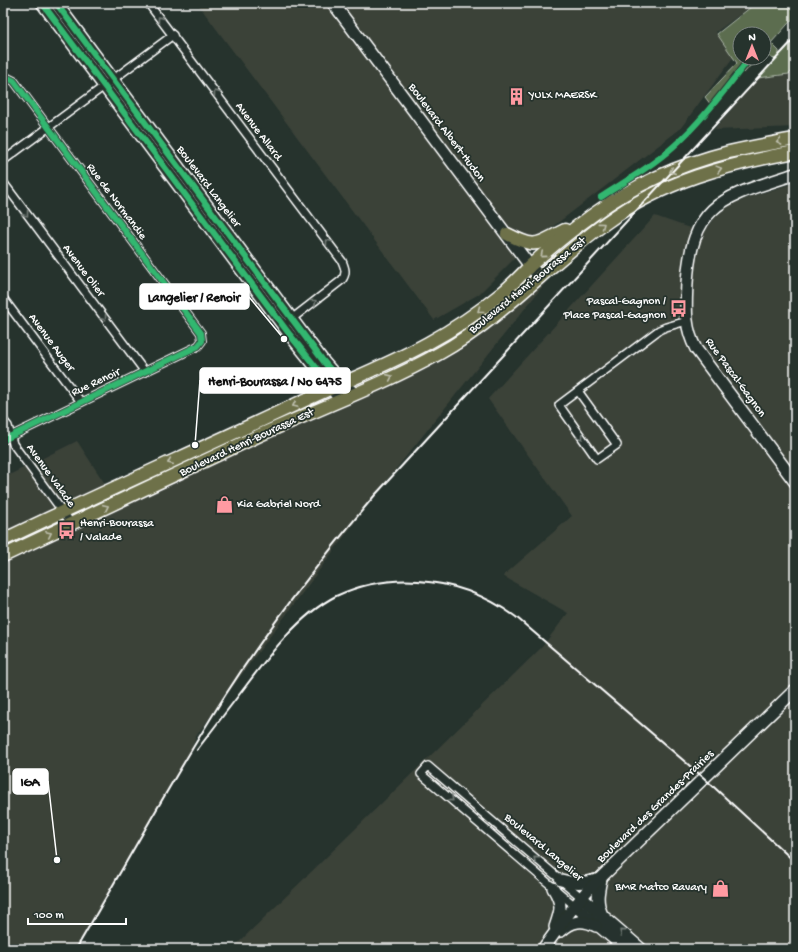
<svg xmlns="http://www.w3.org/2000/svg" width="798" height="952" font-family="'Gochi Hand',sans-serif">
<rect width="100%" height="100%" fill="#26332d"/>
<filter id="ink" filterUnits="userSpaceOnUse"><feTurbulence type="fractalNoise" baseFrequency=".025" numOctaves="2"/><feDisplacementMap in="SourceGraphic" scale="8" xChannelSelector="R" yChannelSelector="G"/><feConvolveMatrix kernelMatrix="1 2 1 2 8 2 1 2 1" color-interpolation-filters="sRGB"/></filter>
<g filter="url(#ink)">
<g fill="#3b4239">
<polygon points="197,3 756,3 716,32 734,56 680,129 525,248 479,294 434,320"/>
<polygon points="795,68 795,127 714,130 758,78 789,74"/>
<polygon points="795,183 795,949 232,949 542,647 568,613 503,576 572,516 488,399 655,216 704,233 716,216 730,205 752,196"/>
<polygon points="572,250 375,495 196,736 190,753 77,949 3,949 3,556 466,337"/>
<polygon points="77,441 109,490 3,540 3,478"/>
</g>
<polygon fill="#5b6d50" stroke="#adb6a8" points="756,3 795,3 795,16 771,43 779,51 779,55 795,38 795,68 789,74 758,78 776,59 771,58 764,52 764,34 740,34 740,58 757,58 744,73 743,71 711,105 705,97 737,63 717,34"/>
<g fill="none" stroke-linecap="round" stroke-linejoin="round">
<defs>
<g id="street">
<path d="M148,3L342,261C345,268 347,273 342,280L289,321"/>
<polyline points="3,77 6,77 14,81 201,333 202,341 198,346 3,440"/>
<polyline points="3,161 173,35"/>
<polyline points="3,182 145,372"/>
<polyline points="3,298 81,402"/>
<polyline points="578,391 617,445 597,459 559,405 659,330 666,327 687,321"/>
<polyline points="3,420 8,426 13,444 71,523"/>
<polyline points="575,906 421,774 428,766 582,898"/>
</g>
<g id="secondary">
<polyline points="42,3 290,335 319,371 340,400"/>
<polyline points="56,3 324,362 342,383 355,394"/>
<polyline points="333,3 530,266 540,277"/>
<path d="M795,174C726,197 692,200 687,283C686,307 684,327 696,349L795,482"/>
<path d="M601,879C598,893 596,901 602,915"/>
<path d="M561,880C574,884 587,883 600,879"/>
<path d="M553,888C563,904 561,910 555,927"/>
<polyline points="582,898 641,949"/>
<polyline points="575,906 626,949"/>
<path d="M561,931C572,921 582,919 596,926"/>
<polyline points="543,949 570,912 587,891 795,690"/>
</g>
<g id="primary">
<path d="M507,234C538,250 536,244 565,230"/>
<path d="M3,540C103,492 205,447 305,400C346,381 388,365 428,343C454,329 479,312 502,293C513,284 522,274 531,265C551,247 573,229 594,214C634,185 681,164 729,152C751,147 773,143 795,139"/>
<path d="M3,556C89,515 174,475 260,435C320,408 383,385 440,353C503,318 549,263 607,222C663,181 728,164 795,152"/>
</g>
</defs>
<use href="#street" stroke="#fff" stroke-width="10"/>
<use href="#secondary" stroke="#fff" stroke-width="14"/>
<use href="#primary" stroke="#fff" stroke-width="15"/>
<use href="#street" stroke="#26332d" stroke-width="7"/>
<use href="#secondary" stroke="#26332d" stroke-width="11"/>
<use href="#primary" stroke="#6e714a" stroke-width="12"/>
<g stroke="#fff" stroke-width="2">
<path d="M197,750C213,729 229,708 245,687C269,655 299,615 336,596C362,584 390,579 418,581C455,583 486,595 516,617L704,778L795,862"/>
<path d="M76,949C126,864 173,777 226,694C271,624 322,558 375,495L795,38"/>
</g>
<defs>
<g id="cycleway">
<polyline points="42,3 290,335 319,371 330,388"/>
<polyline points="56,3 324,362 342,383"/>
<polyline points="3,77 6,77 14,81 201,333 202,341 198,346 3,440"/>
<path d="M601,197C626,181 652,166 674,146C703,120 726,88 750,58"/>
</g>
</defs>
<use href="#cycleway" stroke="#26332d" stroke-width="8"/>
<use href="#cycleway" stroke="#33b770" stroke-width="6"/>
</g>
<defs><path id="oneway-chevron" d="M-2-3.5L2.5 0L-2 3.5" fill="none" stroke-width="1.6" stroke-linecap="round" stroke-linejoin="round"/></defs>
<g stroke="#727a76">
<use href="#oneway-chevron" transform="translate(160 19) rotate(-127)"/>
<use href="#oneway-chevron" transform="translate(216 93) rotate(-127)"/>
<use href="#oneway-chevron" transform="translate(26 214) rotate(53)"/>
<use href="#oneway-chevron" transform="translate(328 242) rotate(-127)"/>
<use href="#oneway-chevron" transform="translate(314 302) rotate(-38)"/>
<use href="#oneway-chevron" transform="translate(104 318) rotate(53)"/>
<use href="#oneway-chevron" transform="translate(581 437) rotate(55)"/>
<use href="#oneway-chevron" transform="translate(451 799) rotate(40)"/>
<use href="#oneway-chevron" transform="translate(536 859) rotate(-140)"/>
<use href="#oneway-chevron" transform="translate(622 932) rotate(-139)"/>
</g>
<g stroke="#bebfae">
<use href="#oneway-chevron" transform="translate(779 142) rotate(169)"/>
<use href="#oneway-chevron" transform="translate(719 169) rotate(-15)"/>
<use href="#oneway-chevron" transform="translate(672 171) rotate(156)"/>
<use href="#oneway-chevron" transform="translate(602 225) rotate(-37)"/>
<use href="#oneway-chevron" transform="translate(543 255) rotate(140)"/>
<use href="#oneway-chevron" transform="translate(480 310) rotate(144)"/>
<use href="#oneway-chevron" transform="translate(390 377) rotate(-24)"/>
<use href="#oneway-chevron" transform="translate(295 405) rotate(155)"/>
<use href="#oneway-chevron" transform="translate(170 462) rotate(156)"/>
<use href="#oneway-chevron" transform="translate(106 507) rotate(-25)"/>
<use href="#oneway-chevron" transform="translate(49 534) rotate(-25)"/>
</g>
</g>
<defs>
<symbol id="building-bare" viewBox="-9 -9 18 18"><path d="M-4-6H4V6H1V3H-1V6H-4ZM-2.5-4.3h1.7v1.8h-1.7ZM.8-4.3h1.7v1.8H.8ZM-2.5-1h1.7V.8h-1.7ZM.8-1h1.7V.8H.8Z" fill="#ff9aa2" stroke="#26332d" stroke-width="2.5" paint-order="stroke"/></symbol>
<symbol id="bus-bare" viewBox="-9 -9 18 18"><path d="M-5-6H5V4H4V6H2V4H-2V6H-4V4H-5ZM-3.5-4V0h7V-4ZM-3.5 1.2v1.5H-2V1.2ZM2 1.2v1.5H3.5V1.2Z" fill="#ff9aa2" stroke="#26332d" stroke-width="2.5" paint-order="stroke"/></symbol>
<symbol id="shop-bare" viewBox="-9 -9 18 18"><path d="M-5-2.5h2.3a2.7 3.5 0 0 1 5.4 0H5L5.5 6h-11ZM-1.5-2.5h3a1.5 2.3 0 0 0-3 0Z" fill="#ff9aa2" stroke="#26332d" stroke-width="2.5" paint-order="stroke"/></symbol>
</defs>
<g fill-rule="evenodd">
<use href="#building-bare" x="504" y="84" width="25" height="25"/>
<use href="#bus-bare" x="666" y="296" width="25" height="25"/>
<use href="#shop-bare" x="212" y="492" width="25" height="25"/>
<use href="#bus-bare" x="54" y="518" width="25" height="25"/>
<use href="#shop-bare" x="708" y="876" width="25" height="25"/>
</g>
<g text-anchor="middle" dominant-baseline="central" stroke-width="3.5" stroke-linejoin="round" paint-order="stroke">
<g font-size="12" fill="#fff" stroke="#26332d" text-anchor="start">
<text x="529" y="96">YULX MAERSK</text>
<text x="666" y="302" text-anchor="end">Pascal-Gagnon /<tspan x="666" dy="14">Place Pascal-Gagnon</tspan></text>
<text x="237" y="505">Kia Gabriel Nord</text>
<text x="80" y="524">Henri-Bourassa<tspan x="80" dy="14">/ Valade</tspan></text>
<text x="707" y="888" text-anchor="end">BMR Matco Ravary</text>
</g>
<g font-size="12" fill="#fff" stroke="#26332d">
<text transform="translate(258 132) rotate(53)">Avenue Allard</text>
<text transform="translate(446 133) rotate(53)">Boulevard Albert-Hudon</text>
<text transform="translate(208 187) rotate(53)">Boulevard Langelier</text>
<text transform="translate(116 202) rotate(53)">Rue de Normandie</text>
<text transform="translate(83 271) rotate(53)">Avenue Olier</text>
<text transform="translate(528 286) rotate(-39)">Boulevard Henri-Bourassa Est</text>
<text transform="translate(51 343) rotate(53)">Avenue Auger</text>
<text transform="translate(735 378) rotate(54)">Rue Pascal-Gagnon</text>
<text transform="translate(96 383) rotate(-25)">Rue Renoir</text>
<text transform="translate(247 443) rotate(-25)">Boulevard Henri-Bourassa Est</text>
<text transform="translate(50 476) rotate(54)">Avenue Valade</text>
<text transform="translate(656 807) rotate(-44)">Boulevard des Grandes-Prairies</text>
<text transform="translate(543 848) rotate(40)">Boulevard Langelier</text>
</g>
</g>
<path fill="none" stroke="#fff" stroke-width="1.5" d="M284 339L249 297M195 445L200 380M57 860L48 781"/>
<g fill="#fff" stroke="#26332d" stroke-width="1.5">
<circle cx="284" cy="339" r="4"/>
<circle cx="195" cy="445" r="4"/>
<circle cx="57" cy="860" r="4"/>
</g>
<g fill="#fff" stroke="#fff" stroke-width="1.5">
<rect x="140" y="284" width="109" height="25" rx="4"/>
<rect x="200" y="368" width="150" height="25" rx="4"/>
<rect x="13" y="769" width="35" height="25" rx="4"/>
</g>
<g font-size="13" text-anchor="middle" font-weight="bold" fill="#111">
<text x="194" y="301">Langelier / Renoir</text>
<text x="275" y="385">Henri-Bourassa / No 6475</text>
<text x="30" y="786">IGA</text>
</g>
<rect width="798" height="952" fill="none" stroke="#26332d" stroke-width="16"/>
<rect x="8" y="8" width="782" height="936" fill="none" stroke="#fff" stroke-width="1.5" filter="url(#ink)"/>
<g transform="translate(752 46)"><circle r="19" fill="#26332d" stroke="#7d8581"/>
<path d="M0-3L7 15L0 10L-7 15Z" fill="#ff9aa2"/>
<text y="-6" font-size="11" font-weight="bold" text-anchor="middle" fill="#ffffff">N</text>
</g>
<path d="M28 918v6h98v-6" fill="none" stroke="#ffffff" stroke-width="2"/>
<text x="34" y="918" font-size="12" fill="#ffffff" stroke="#26332d" stroke-width="3" paint-order="stroke">100 m</text>
</svg>
